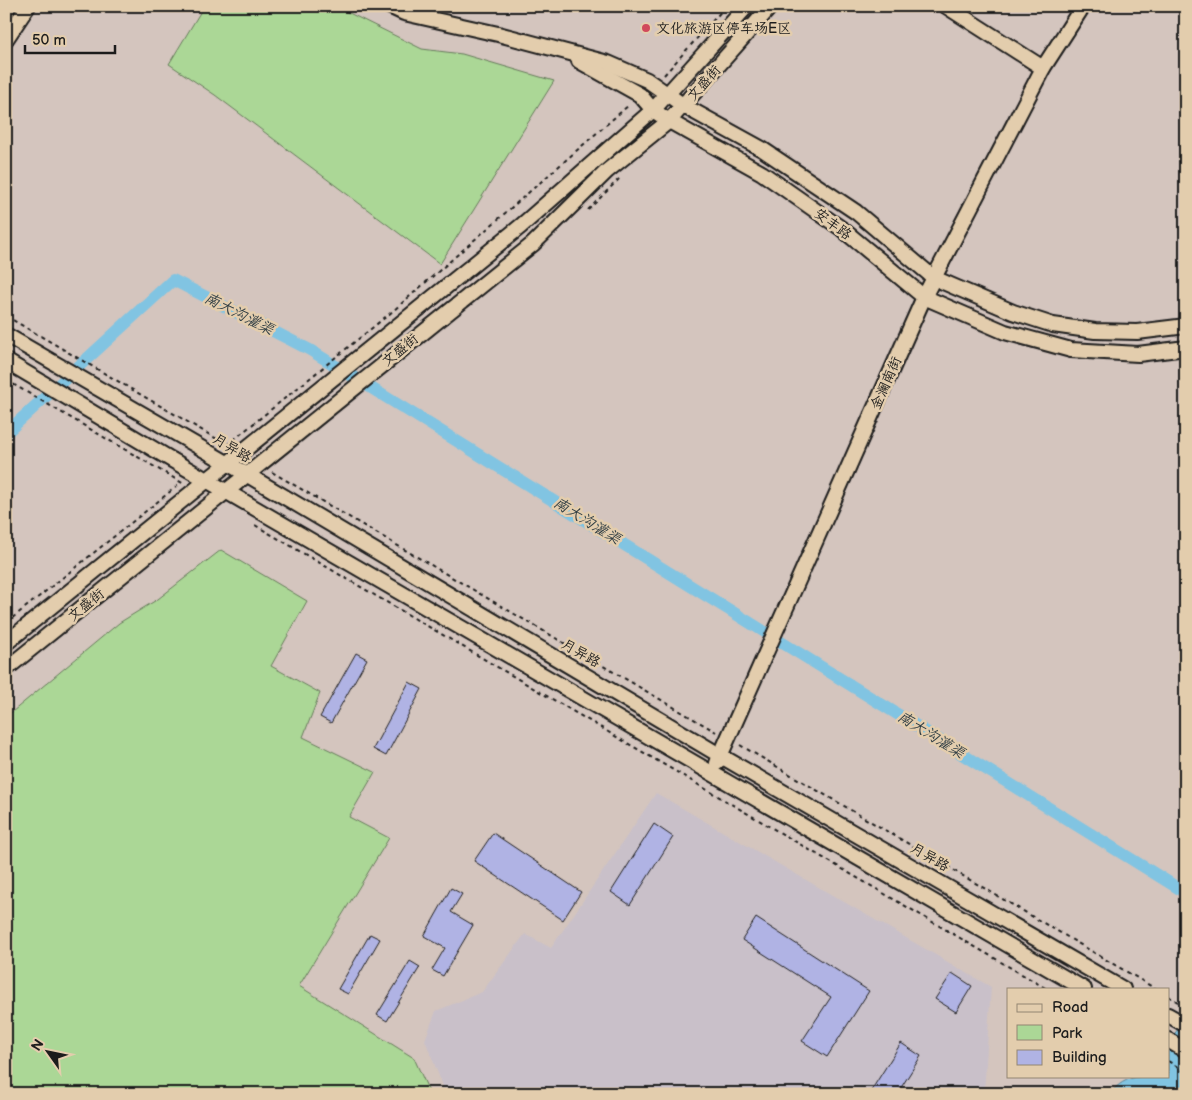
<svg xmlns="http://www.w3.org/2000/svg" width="1192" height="1100" font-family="'Balsamiq Sans','LXGW WenKai TC',sans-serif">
<rect width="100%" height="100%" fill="#d4c5be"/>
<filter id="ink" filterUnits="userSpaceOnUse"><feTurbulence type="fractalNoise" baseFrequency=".02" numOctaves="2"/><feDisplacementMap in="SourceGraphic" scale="10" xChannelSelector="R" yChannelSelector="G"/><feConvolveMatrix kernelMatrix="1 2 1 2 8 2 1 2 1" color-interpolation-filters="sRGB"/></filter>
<g filter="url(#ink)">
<polygon fill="#c9c0c9" points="656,793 991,987 984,1094 446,1094 425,1040 436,1011 482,992 525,934 551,948"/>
<g fill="#abd796" stroke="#647a59">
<polygon points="204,6 335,6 422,49 462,54 554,81 440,264 215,95 169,64"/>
<polygon points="221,550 307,601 271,666 320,693 303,737 375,772 349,817 389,838 299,986 414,1058 430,1094 6,1094 6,717 119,623 158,599"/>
</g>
<path fill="#81c4e2" stroke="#598193" d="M1186,1019V1094H1110C1126,1073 1145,1076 1168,1076V1042Z"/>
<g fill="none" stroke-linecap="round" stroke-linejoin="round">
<polyline stroke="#81c4e2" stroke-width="12" points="6,433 173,280 310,350 1186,893"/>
</g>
<g fill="#b0b3e4" stroke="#1c1c1c">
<polygon points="356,653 367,659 331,723 320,717"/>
<polygon points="409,682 422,689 386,756 373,749"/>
<polygon points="654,824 673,837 630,905 611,892"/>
<polygon points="493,833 581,892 563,920 474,861"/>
<polygon points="451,888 462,894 451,912 473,925 443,976 432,970 445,948 424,936"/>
<polygon points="756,918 869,991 827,1057 802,1041 831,997 742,940"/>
<polygon points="370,934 380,939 348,994 338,989"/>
<polygon points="410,961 420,967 387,1021 377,1015"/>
<polygon points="952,973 972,986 956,1012 935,999"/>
<polygon points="901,1043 921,1056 897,1094 869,1094"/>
</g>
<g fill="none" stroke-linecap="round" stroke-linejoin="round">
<defs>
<g id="secondary">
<polyline points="389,6 404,13 498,34 608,63 647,80 684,106 762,149 856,212 934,278 1013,312 1053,325 1095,331 1137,332 1186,326"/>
<polyline points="946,6 1043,68"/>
<polyline points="6,39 28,6"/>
<polyline points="579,61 640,95 653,110 669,121 762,173 842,229 924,297 1005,332 1071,350 1138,354 1186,348"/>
<polyline points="6,335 246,474 721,756 1123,989"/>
<polyline points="6,361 172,460 1084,989"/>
<polyline points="6,643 521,226 653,110 747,6"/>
<polyline points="6,669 533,244 607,171 669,121 771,6"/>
<polyline points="717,763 924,297 1043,68 1083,6"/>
<polyline points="1168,1015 1186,1025"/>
<polyline points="1168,1040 1186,1051"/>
</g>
</defs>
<use href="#secondary" stroke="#1c1c1c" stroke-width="18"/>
<g stroke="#1c1c1c" stroke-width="2" stroke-dasharray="4 4" stroke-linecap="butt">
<polyline points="664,75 726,6"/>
<polyline points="588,210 620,178"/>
<polyline points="6,316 229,446"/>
<polyline points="6,380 184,484"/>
<polyline points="227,445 393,311 630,104"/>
<polyline points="272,472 716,732"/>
<polyline points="255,525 1047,989"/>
<polyline points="6,623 181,483"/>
<polyline points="740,745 1156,989"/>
<polyline points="1168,996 1186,1007"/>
<polyline points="1168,1061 1186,1072"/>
</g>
<use href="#secondary" stroke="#e3cdad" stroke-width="14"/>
</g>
</g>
<circle fill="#d1495b" stroke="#e3cdad" stroke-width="2" cx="646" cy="28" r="5"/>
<g text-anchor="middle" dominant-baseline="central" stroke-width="5" stroke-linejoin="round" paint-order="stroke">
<g font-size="14" fill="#1c1c1c" stroke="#e3cdad" text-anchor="start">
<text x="656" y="28">文化旅游区停车场E区</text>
</g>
<g font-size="14" fill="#1c1c1c" stroke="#e3cdad">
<text transform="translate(704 83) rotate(-48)">文盛街</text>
<text transform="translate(833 224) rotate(37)">安丰路</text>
<text transform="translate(400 350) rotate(-39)">文盛街</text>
<text transform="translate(886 383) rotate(-66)">金澜南街</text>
<text transform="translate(232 448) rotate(31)">月异路</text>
<text transform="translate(86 605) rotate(-39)">文盛街</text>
<text transform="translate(581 653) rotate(30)">月异路</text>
<text transform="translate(930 857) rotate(30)">月异路</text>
</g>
<g font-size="15" font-style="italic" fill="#303e44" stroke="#e3cdad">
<text transform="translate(239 314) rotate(27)">南大沟灌渠</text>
<text transform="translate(587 521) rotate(32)">南大沟灌渠</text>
<text transform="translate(931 735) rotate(32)">南大沟灌渠</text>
</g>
</g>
<rect width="1192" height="1100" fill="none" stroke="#e3cdad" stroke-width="25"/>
<rect x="12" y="12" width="1167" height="1075" fill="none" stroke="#1c1c1c" stroke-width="2" filter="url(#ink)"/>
<rect x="1007" y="988" width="162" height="90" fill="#e3cdad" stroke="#938673"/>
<rect x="1017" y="1004" width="25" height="8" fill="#e3cdad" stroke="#938673"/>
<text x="1052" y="1012" font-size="15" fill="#1c1c1c">Road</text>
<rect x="1017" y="1025" width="25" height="15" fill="#abd796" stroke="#938673"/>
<text x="1052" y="1038" font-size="15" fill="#1c1c1c">Park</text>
<rect x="1017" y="1050" width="25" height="15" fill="#b0b3e4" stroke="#938673"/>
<text x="1052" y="1062" font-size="15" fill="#1c1c1c">Building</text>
<g transform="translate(48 1052) rotate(303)" stroke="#e3cdad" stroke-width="4" paint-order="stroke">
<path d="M0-4L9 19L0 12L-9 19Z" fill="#1c1c1c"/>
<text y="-8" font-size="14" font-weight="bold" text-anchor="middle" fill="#1c1c1c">N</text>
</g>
<path d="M25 45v8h90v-8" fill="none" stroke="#1c1c1c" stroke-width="2.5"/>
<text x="32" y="45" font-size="15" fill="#1c1c1c" stroke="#e3cdad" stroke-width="4" paint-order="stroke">50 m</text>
</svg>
